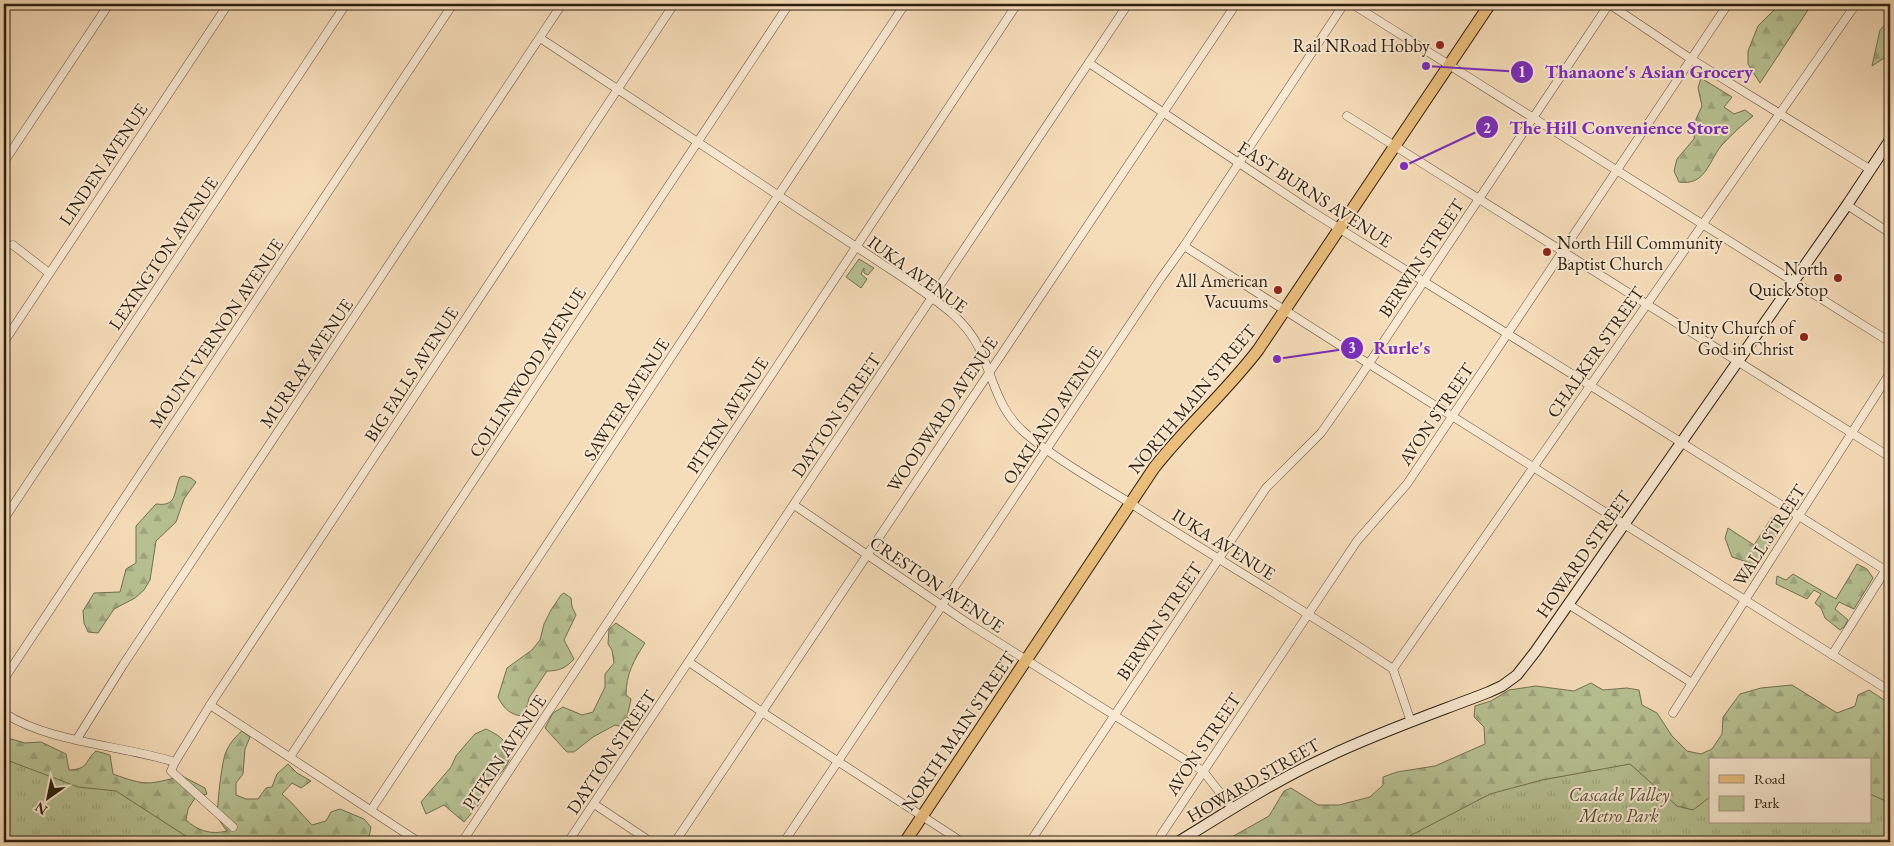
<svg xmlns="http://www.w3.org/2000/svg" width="1894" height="846" font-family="'EB Garamond',serif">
<defs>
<pattern id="forest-firs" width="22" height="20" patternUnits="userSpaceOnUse" patternTransform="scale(1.25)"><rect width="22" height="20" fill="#b7c293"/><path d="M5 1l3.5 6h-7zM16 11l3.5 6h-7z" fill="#9ea67e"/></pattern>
<pattern id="park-tufts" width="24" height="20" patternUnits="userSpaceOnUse" patternTransform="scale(1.25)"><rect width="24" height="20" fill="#b7c293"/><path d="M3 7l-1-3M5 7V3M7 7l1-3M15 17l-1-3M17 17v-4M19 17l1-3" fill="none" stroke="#9ea67e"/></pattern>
</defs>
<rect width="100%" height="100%" fill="#f6ddb9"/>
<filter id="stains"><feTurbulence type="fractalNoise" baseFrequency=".004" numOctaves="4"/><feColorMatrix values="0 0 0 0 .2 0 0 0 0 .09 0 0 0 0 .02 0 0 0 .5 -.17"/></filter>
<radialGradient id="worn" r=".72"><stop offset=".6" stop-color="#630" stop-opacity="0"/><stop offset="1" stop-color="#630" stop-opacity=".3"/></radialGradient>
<polygon fill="#b7c293" stroke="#727052" points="859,259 874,268 868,275 864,273 864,268 861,274 867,279 861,288 846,277"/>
<g fill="url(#forest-firs)" stroke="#727052" fill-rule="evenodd">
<polygon points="1780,4 1812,4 1760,83 1748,64 1748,51 1758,26"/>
<polygon points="1890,19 1890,54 1872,66 1880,30"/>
<path d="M1701,78L1732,97L1724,107L1734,114L1745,110L1753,116C1742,125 1731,135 1721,146C1708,163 1705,186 1679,182L1674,171L1677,159L1694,139L1696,119L1702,106L1698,88Z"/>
<path d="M184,476L191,478L196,482L184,499L176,522L156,541L150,580L144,590L135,598L114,609L98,633L88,632L84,623L83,611L94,593L120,592L126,569L136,563V526L156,504C178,507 173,492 180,477Z"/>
<polygon points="1778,515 1783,525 1756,565 1732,557 1725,538 1728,528 1754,545 1772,517"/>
<polygon points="1857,564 1867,569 1873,578 1854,609 1839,602 1835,609 1848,620 1844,627 1840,630 1825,618 1821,608 1815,603 1821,594 1814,590 1807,599 1776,584 1777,576 1786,580 1793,574 1836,599"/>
<path d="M564,593L571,598L572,607L576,615L564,640L574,659C566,668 559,671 547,671L529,698L525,716C511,716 504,709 498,697L507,668L532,650L540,640L544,624L551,610L561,595Z"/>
<path d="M616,623L645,643C634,660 626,674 626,695L631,699L627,717L636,725L634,730L615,725L593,737L574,752H567L545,728L553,713L563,707L582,715L593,712L605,687V674L614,663L612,650L608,644L609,629Z"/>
<path d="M1591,683L1603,690L1627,688L1639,690L1642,705L1657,713L1672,736L1687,751L1701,754L1712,749L1722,734L1723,717L1740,694L1761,688L1792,685L1837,713L1855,706L1858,695L1869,690L1890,704V716L1886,720L1890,724V842H1223L1269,816L1284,791L1291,788L1318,805H1339L1370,797L1383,785V777L1397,772L1435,766L1485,744L1484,727L1474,717L1475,706L1491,701L1509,690L1536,686L1574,691ZM1710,760H1870V822H1710Z"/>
<path d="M486,729C499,735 505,740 512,752C508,767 497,781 482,784L480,803L464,822L444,805L426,814L421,802L451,767L456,756L466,744L475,734Z"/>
<path d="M242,731L250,737L245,749L243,774L236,783V795L246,799H258L266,788L272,787L277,774L288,764L297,773L311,781L301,788L292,783L282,794C293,803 302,815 312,825L326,821L331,812L340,809L364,819L371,827L368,842H143L4,774V737L25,743L41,742L66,754L69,770C90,769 84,761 96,751L110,755L113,774C146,786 148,785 182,776L205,788L207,794L195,798L188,809L186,820C198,831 211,835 227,831C224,827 220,822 218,817C216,811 222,759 226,752C229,744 236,736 242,731Z"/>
</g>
<g fill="url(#park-tufts)" stroke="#727052">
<polygon points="4,759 78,787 116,791 195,842 4,842"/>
<polygon points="1630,764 1677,806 1693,810 1710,797 1710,822 1870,822 1870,794 1890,803 1890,842 1398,842 1490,794 1542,780"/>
</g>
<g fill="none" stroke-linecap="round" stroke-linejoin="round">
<defs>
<g id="minor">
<polyline points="1352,4 1890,342"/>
<polyline points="1609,4 1691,59 1871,170"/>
<path d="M540,38L908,281C935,300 965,318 979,348C994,379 997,409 1025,433C1057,460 1095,481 1130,503C1217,559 1306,611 1393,669L1411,722"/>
<polyline points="1089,63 1308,209 1890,573"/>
<polyline points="1347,116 1890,457"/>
<polyline points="4,162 109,4"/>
<polyline points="1847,205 1890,233"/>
<polyline points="13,245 49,273"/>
<polyline points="1184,246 1369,364 1890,691"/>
<polyline points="4,342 228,4"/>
<polyline points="794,505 969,624 1203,771 1232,808"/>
<polyline points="4,519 346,4"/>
<polyline points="1568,604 1692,683"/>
<polyline points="1832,655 1890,563"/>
<polyline points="689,662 762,712 962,842"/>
<polyline points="1393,669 1856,4"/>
<polyline points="4,679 453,4"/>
<polyline points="210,705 419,842"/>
<path d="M4,713C50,743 121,745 175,762"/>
<polyline points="1673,713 1890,373"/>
<polyline points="77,739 123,665 562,4"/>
<polyline points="290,757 789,4"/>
<polyline points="594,804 651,842"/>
<polyline points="371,810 905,4"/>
<polyline points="233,827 171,771 175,762 210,705 674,4"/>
<polyline points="1161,835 1357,541 1407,484 1728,4"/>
<polyline points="462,842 1017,4"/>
<polyline points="568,842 1128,4"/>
<polyline points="675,842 1236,4"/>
<polyline points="784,842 1161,278 1184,246 1344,4"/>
<polyline points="1030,842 1266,488 1321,433 1354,386 1609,4"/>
</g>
<path id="secondary" d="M1178,842C1227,812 1274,781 1327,757C1379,732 1435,713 1489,692L1502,686L1517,675L1535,652L1847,205L1890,140"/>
<path id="primary" d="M905,842L1154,468C1186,427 1226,392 1258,350L1490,4"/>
</defs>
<use href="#minor" stroke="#5e4e3a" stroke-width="9"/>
<use href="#secondary" stroke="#2c1f10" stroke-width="12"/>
<use href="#primary" stroke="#2c1f10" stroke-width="13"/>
<use href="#minor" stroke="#f9e9d2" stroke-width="8"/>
<use href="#secondary" stroke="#f9e9d2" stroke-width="10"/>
<use href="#primary" stroke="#ebbe7c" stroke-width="11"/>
</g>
<g fill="#8f2418" stroke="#f9e9d2" stroke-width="2">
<circle cx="1440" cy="45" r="5"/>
<circle cx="1547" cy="252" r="5"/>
<circle cx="1838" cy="278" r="5"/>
<circle cx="1278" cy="290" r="5"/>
<circle cx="1804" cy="337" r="5"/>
</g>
<g text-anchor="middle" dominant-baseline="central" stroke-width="4" stroke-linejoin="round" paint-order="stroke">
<g font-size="18" fill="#2c1f10" stroke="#f9e9d2" text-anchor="end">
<text x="1430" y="45">Rail NRoad Hobby</text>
<text x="1557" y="242" text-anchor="start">North Hill Community<tspan x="1557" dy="21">Baptist Church</tspan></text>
<text x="1828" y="268">North<tspan x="1828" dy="21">Quick Stop</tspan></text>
<text x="1268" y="280">All American<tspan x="1268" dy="21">Vacuums</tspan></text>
<text x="1794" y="327">Unity Church of<tspan x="1794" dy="21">God in Christ</tspan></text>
</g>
<g font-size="18" fill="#2c1f10" stroke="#f9e9d2">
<text transform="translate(103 164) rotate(-56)">LINDEN AVENUE</text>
<text transform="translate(1315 194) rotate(33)">EAST BURNS AVENUE</text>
<text transform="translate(163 253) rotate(-56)">LEXINGTON AVENUE</text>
<text transform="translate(1421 258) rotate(-56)">BERWIN STREET</text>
<text transform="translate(918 274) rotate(36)">IUKA AVENUE</text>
<text transform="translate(216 333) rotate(-56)">MOUNT VERNON AVENUE</text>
<text transform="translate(1595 352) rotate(-55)">CHALKER STREET</text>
<text transform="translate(306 363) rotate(-56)">MURRAY AVENUE</text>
<text transform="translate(527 372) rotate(-57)">COLLINWOOD AVENUE</text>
<text transform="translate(411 374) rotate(-57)">BIG FALLS AVENUE</text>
<text transform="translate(626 399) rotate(-57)">SAWYER AVENUE</text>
<text transform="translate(1192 399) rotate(-50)">NORTH MAIN STREET</text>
<text transform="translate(942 414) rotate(-56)">WOODWARD AVENUE</text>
<text transform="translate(1436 414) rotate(-56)">AVON STREET</text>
<text transform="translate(727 415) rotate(-57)">PITKIN AVENUE</text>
<text transform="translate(836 415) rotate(-56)">DAYTON STREET</text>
<text transform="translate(1052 415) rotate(-56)">OAKLAND AVENUE</text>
<text transform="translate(1769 535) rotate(-57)">WALL STREET</text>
<text transform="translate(1224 544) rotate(32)">IUKA AVENUE</text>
<text transform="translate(1583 554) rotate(-55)">HOWARD STREET</text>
<text transform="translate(937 584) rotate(34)">CRESTON AVENUE</text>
<text transform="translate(1159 621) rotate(-56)">BERWIN STREET</text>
<text transform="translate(958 731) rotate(-56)">NORTH MAIN STREET</text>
<text transform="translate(1203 744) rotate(-56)">AVON STREET</text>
<text transform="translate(504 752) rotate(-56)">PITKIN AVENUE</text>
<text transform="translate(611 752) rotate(-56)">DAYTON STREET</text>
<text transform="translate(1253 780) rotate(-30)">HOWARD STREET</text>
</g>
<g font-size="18" font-style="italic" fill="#565037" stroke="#f9e9d2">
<text x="1619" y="794">Cascade Valley<tspan x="1619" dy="21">Metro Park</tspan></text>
</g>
</g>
<path fill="none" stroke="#7b2cbf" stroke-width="2" d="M1426 66L1522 72M1404 166L1487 127M1277 359L1352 348"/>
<g fill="#7b2cbf" stroke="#f9e9d2" stroke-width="2">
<circle cx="1426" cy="66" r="5"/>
<circle cx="1404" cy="166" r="5"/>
<circle cx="1277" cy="359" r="5"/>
<circle cx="1522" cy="72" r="12"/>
<circle cx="1487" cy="127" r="12"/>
<circle cx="1352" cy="348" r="12"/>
</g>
<g font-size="15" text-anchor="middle" font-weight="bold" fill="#fff">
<text x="1522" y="77">1</text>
<text x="1487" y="133">2</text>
<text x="1352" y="353">3</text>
</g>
<g font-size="19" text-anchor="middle" font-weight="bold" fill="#7b2cbf" stroke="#f9e9d2" stroke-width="4" stroke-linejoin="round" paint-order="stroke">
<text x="1649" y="78">Thanaone's Asian Grocery</text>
<text x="1619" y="134">The Hill Convenience Store</text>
<text x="1402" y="354">Rurle's</text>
</g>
<rect width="1894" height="846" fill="none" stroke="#f6ddb9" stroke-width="20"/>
<rect x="5" y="5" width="1884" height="836" fill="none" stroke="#2c1f10" stroke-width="2.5"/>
<rect x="10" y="10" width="1874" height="826" fill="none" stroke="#2c1f10"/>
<rect x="1709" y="758" width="162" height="65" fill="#f9e9d2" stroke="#a79884"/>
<rect x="1719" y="775" width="25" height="8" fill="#ebbe7c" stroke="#a79884"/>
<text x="1754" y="784" font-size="15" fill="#2c1f10">Road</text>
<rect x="1719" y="796" width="25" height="15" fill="url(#park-tufts)" stroke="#a79884"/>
<text x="1754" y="808" font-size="15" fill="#2c1f10">Park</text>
<g transform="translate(48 798) rotate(213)" stroke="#f9e9d2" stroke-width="4" paint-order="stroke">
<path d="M0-4L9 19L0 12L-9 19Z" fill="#2c1f10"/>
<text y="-8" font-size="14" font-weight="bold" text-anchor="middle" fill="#2c1f10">N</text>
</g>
<rect width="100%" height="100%" filter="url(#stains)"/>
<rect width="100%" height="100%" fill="url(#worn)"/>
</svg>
